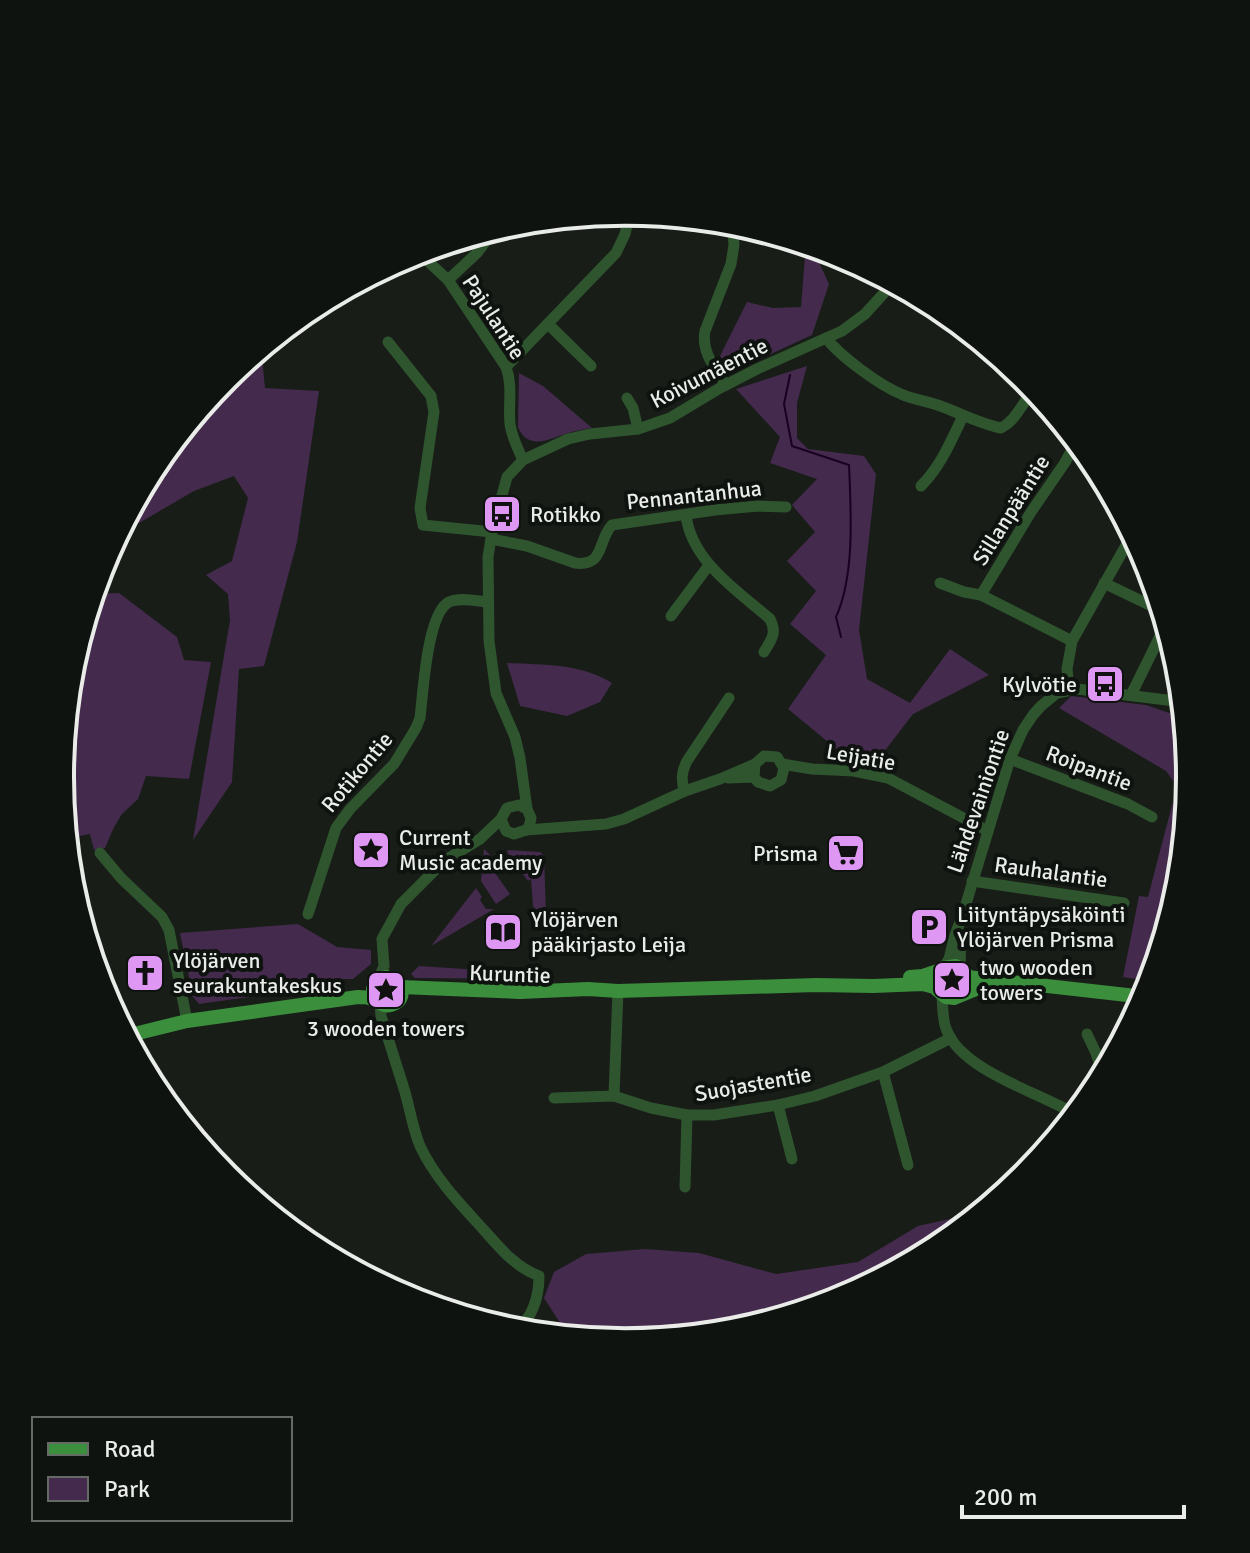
<svg xmlns="http://www.w3.org/2000/svg" width="1250" height="1553" font-family="Signika,sans-serif">
<rect width="100%" height="100%" fill="#181d18"/>
<g fill="#442a4c">
<polygon points="806,244 818,247 816,256 829,284 812,335 727,374 720,356 747,302 773,308 801,307"/>
<polygon points="261,348 265,388 319,391 297,542 264,666 239,669 232,782 193,840 230,620 228,594 206,575 232,561 248,498 234,476 194,491 139,523 124,521 155,462 226,377"/>
<polygon points="807,366 797,403 797,438 808,449 864,456 876,474 859,630 867,679 910,703 950,649 989,675 913,714 877,761 845,756 788,709 826,655 790,624 816,591 787,561 815,532 792,505 817,479 770,463 780,437 736,389"/>
<path d="M519,373L543,386L592,428C585,429 578,430 572,432C552,437 529,453 518,427Z"/>
<polygon points="119,593 177,637 184,660 211,662 189,779 146,776 138,799 122,814 114,827 105,848 94,850 90,834 69,838 67,844 60,776 71,666 93,594"/>
<path d="M507,663C543,665 580,663 612,683L600,702L567,716L520,706Z"/>
<polygon points="1071,696 1146,705 1181,717 1184,715 1189,783 1179,887 1150,981 1123,977 1139,896 1148,897 1177,786 1166,771 1059,708"/>
<polygon points="484,849 496,861 490,866 510,894 496,904 481,881"/>
<polygon points="508,850 540,852 544,856 546,914 545,917 541,918 533,906 531,879 528,881 507,852"/>
<polygon points="476,888 482,897 480,900 486,909 494,909 431,946"/>
<polygon points="298,924 337,947 371,950 371,964 353,979 257,980 249,997 199,1004 193,997 180,933"/>
<polygon points="419,966 527,973 539,974 537,979 415,978 411,974"/>
<polygon points="981,1212 939,1247 841,1299 735,1331 625,1341 553,1334 562,1326 544,1298 554,1272 586,1254 645,1249 699,1253 776,1274 858,1262 918,1226"/>
</g>
<g fill="none" stroke-linecap="round" stroke-linejoin="round">
<path stroke="#1a0023" stroke-width="2" d="M790,375L784,404L792,446L849,465C851,512 855,575 836,617L841,637"/>
<g stroke="#2f552f" stroke-width="11">
<path d="M418,252L448,280L506,367C513,386 508,405 510,424C512,438 518,449 523,460"/>
<polyline points="448,280 477,253 496,228"/>
<path d="M891,286C900,293 909,296 920,297"/>
<polyline points="548,324 591,366"/>
<path d="M826,338C840,356 879,385 901,394C914,400 929,401 943,407C962,414 981,424 1001,428C1018,419 1022,401 1035,390"/>
<polyline points="388,342 431,396 434,412 420,508 423,525 492,532"/>
<polyline points="506,367 616,253 625,234 630,212"/>
<path d="M726,385C715,368 701,352 705,331L731,264L734,245L732,222"/>
<polyline points="627,398 633,408 638,429"/>
<path d="M921,486C941,466 951,441 963,416"/>
<path d="M686,515C691,561 738,591 770,619C777,633 772,639 764,652"/>
<path d="M491,539L527,546L575,563C605,567 597,541 612,525L715,510L758,506L786,507"/>
<polyline points="940,583 964,592 981,595"/>
<polyline points="1104,583 1162,611"/>
<polyline points="671,616 709,565"/>
<polyline points="1072,641 981,595 1031,512 1064,464 1077,441"/>
<polyline points="1069,690 1067,669 1072,641 1133,533"/>
<polyline points="1131,695 1166,624"/>
<polyline points="1010,759 1128,804 1152,817"/>
<polyline points="782,764 812,769 854,771 888,778 988,831"/>
<polyline points="728,778 754,777 758,782 770,786 781,780 784,768 777,757 764,756 755,764 754,777"/>
<path d="M685,791C680,780 682,771 687,761L729,698"/>
<polyline points="501,819 506,831 514,834 526,830 529,827 531,818 527,809 520,758 515,737 496,693 489,641 488,557 492,532 507,477 523,460 568,439 590,434 638,429 670,418 720,388 757,369 842,331 865,314 894,282"/>
<polyline points="526,830 606,824 624,819 685,791 720,779 755,764"/>
<polyline points="100,853 121,878 162,917 169,930 187,1021"/>
<polyline points="972,881 1124,903"/>
<path d="M308,914L336,828L350,809L394,764L416,728L420,718C423,694 427,613 449,602C460,597 476,601 487,602"/>
<polyline points="943,968 949,959 955,935 962,917 1010,759 1023,730 1033,715 1041,706 1057,693 1077,689 1183,702"/>
<polyline points="960,968 961,933"/>
<polyline points="378,980 384,966 382,939 401,904 444,861 480,839 501,819 507,808 519,805 527,809"/>
<path d="M942,995C943,1006 942,1021 947,1031C963,1071 1040,1093 1075,1114"/>
<path d="M380,1004L381,1016C389,1041 397,1067 405,1092C410,1110 413,1129 420,1146C435,1178 460,1204 483,1229C500,1248 515,1267 539,1276C539,1297 533,1316 517,1331"/>
<polyline points="1087,1034 1096,1053 1103,1074"/>
<polyline points="883,1072 908,1165"/>
<polyline points="614,1096 618,991"/>
<polyline points="554,1098 614,1096 651,1108 687,1115 714,1115 778,1105 815,1096 883,1072 951,1038"/>
<polyline points="778,1105 792,1159"/>
<polyline points="685,1187 687,1115"/>
</g>
<g stroke="#3b8e3c" stroke-width="14">
<polyline points="910,977 923,976 941,970"/>
<polyline points="967,977 1145,997"/>
<polyline points="936,978 943,968 956,966 966,974 967,986"/>
<polyline points="401,987 520,992 588,989 618,991 816,985 873,986 923,984 934,987 946,997 954,998 976,989 1020,984"/>
<path d="M126,1036L187,1021L358,997C363,997 367,997 372,999C378,1001 383,1007 391,1005C409,1000 402,980 386,977L378,980L373,989L376,1000"/>
</g>
</g>
<defs>
<symbol id="bus-square" viewBox="-11 -11 22 22"><rect x="-9" y="-9" width="18" height="18" rx="4" fill="#de98f3" stroke="#0f130f"/><path d="M-5-6H5V4H4V6H2V4H-2V6H-4V4H-5ZM-3.5-4V0h7V-4ZM-3.5 1.2v1.5H-2V1.2ZM2 1.2v1.5H3.5V1.2Z" fill="#111"/></symbol>
<symbol id="sight-square" viewBox="-11 -11 22 22"><rect x="-9" y="-9" width="18" height="18" rx="4" fill="#de98f3" stroke="#0f130f"/><path d="M0-6L1.8-2.2L6-1.7L2.9 1.2L3.7 5.4L0 3.3L-3.7 5.4L-2.9 1.2L-6-1.7L-1.8-2.2Z" fill="#111"/></symbol>
<symbol id="supermarket-square" viewBox="-11 -11 22 22"><rect x="-9" y="-9" width="18" height="18" rx="4" fill="#de98f3" stroke="#0f130f"/><path d="M-6-5.5h2.5l.6 2H6L4.5 2H-2.5L-4.4-4H-6ZM-1.5 3.2a1.3 1.3 0 1 0 .1 0ZM3 3.2a1.3 1.3 0 1 0 .1 0Z" fill="#111"/></symbol>
<symbol id="parking-square" viewBox="-11 -11 22 22"><rect x="-9" y="-9" width="18" height="18" rx="4" fill="#de98f3" stroke="#0f130f"/><path d="M-3.5-5.5H1a3.5 3.5 0 0 1 0 7H-1V5.5H-3.5ZM-1-3.4V-.6H.8a1.4 1.4 0 0 0 0-2.8Z" fill="#111"/></symbol>
<symbol id="library-square" viewBox="-11 -11 22 22"><rect x="-9" y="-9" width="18" height="18" rx="4" fill="#de98f3" stroke="#0f130f"/><path d="M-6-4Q-3-5.5-.7-3.5V5Q-3 3-6 4ZM6-4Q3-5.5 .7-3.5V5Q3 3 6 4Z" fill="#111"/></symbol>
<symbol id="church-square" viewBox="-11 -11 22 22"><rect x="-9" y="-9" width="18" height="18" rx="4" fill="#de98f3" stroke="#0f130f"/><path d="M-1.2-6h2.4v3.5h3.3v2.4h-3.3V6h-2.4V-.1h-3.3v-2.4h3.3Z" fill="#111"/></symbol>
</defs>
<g fill-rule="evenodd">
<use href="#bus-square" x="480" y="492" width="44" height="44"/>
<use href="#bus-square" x="1083" y="662" width="44" height="44"/>
<use href="#sight-square" x="349" y="828" width="44" height="44"/>
<use href="#supermarket-square" x="824" y="831" width="44" height="44"/>
<use href="#parking-square" x="907" y="905" width="44" height="44"/>
<use href="#library-square" x="481" y="910" width="44" height="44"/>
<use href="#church-square" x="123" y="951" width="44" height="44"/>
<use href="#sight-square" x="930" y="958" width="44" height="44"/>
<use href="#sight-square" x="364" y="968" width="44" height="44"/>
</g>
<g text-anchor="middle" dominant-baseline="central" stroke-width="8" stroke-linejoin="round" paint-order="stroke">
<g font-size="22" fill="#e9ece8" stroke="#0f130f">
<text transform="translate(494 317) rotate(57)">Pajulantie</text>
<text transform="translate(709 373) rotate(-27)">Koivumäentie</text>
<text transform="translate(694 495) rotate(-6)">Pennantanhua</text>
<text transform="translate(1011 510) rotate(-58)">Sillanpääntie</text>
<text transform="translate(861 757) rotate(10)">Leijatie</text>
<text transform="translate(1089 768) rotate(21)">Roipantie</text>
<text transform="translate(357 772) rotate(-50)">Rotikontie</text>
<text transform="translate(978 801) rotate(-71)">Lähdevainiontie</text>
<text transform="translate(1051 872) rotate(8)">Rauhalantie</text>
<text transform="translate(510 974) rotate(2)">Kuruntie</text>
<text transform="translate(753 1084) rotate(-10)">Suojastentie</text>
</g>
<g font-size="22" fill="#e9ece8" stroke="#0f130f" text-anchor="start">
<text x="530" y="514">Rotikko</text>
<text x="1077" y="684" text-anchor="end">Kylvötie</text>
<text x="399" y="837">Current<tspan x="399" dy="25">Music academy</tspan></text>
<text x="818" y="853" text-anchor="end">Prisma</text>
<text x="957" y="914">Liityntäpysäköinti<tspan x="957" dy="25">Ylöjärven Prisma</tspan></text>
<text x="531" y="919">Ylöjärven<tspan x="531" dy="25">pääkirjasto Leija</tspan></text>
<text x="173" y="960">Ylöjärven<tspan x="173" dy="25">seurakuntakeskus</tspan></text>
<text x="980" y="967">two wooden<tspan x="980" dy="25">towers</tspan></text>
<text x="386" y="1028" text-anchor="middle">3 wooden towers</text>
</g>
</g>
<path d="M0 0H1250V1553H0ZM74 777a551 551 0 1 1 1102 0a551 551 0 1 1-1102 0Z" fill="#0f130f" fill-rule="evenodd"/>
<path fill="none" stroke="#e9ece8" stroke-width="4" d="M74 777a551 551 0 1 1 1102 0a551 551 0 1 1-1102 0Z"/>
<rect x="32" y="1417" width="260" height="104" fill="#0f130f" stroke="#666a66" stroke-width="2"/>
<rect x="48" y="1443" width="40" height="12" fill="#3b8e3c" stroke="#666a66" stroke-width="2"/>
<text x="104" y="1457" font-size="24" fill="#e9ece8">Road</text>
<rect x="48" y="1477" width="40" height="24" fill="#442a4c" stroke="#666a66" stroke-width="2"/>
<text x="104" y="1497" font-size="24" fill="#e9ece8">Park</text>
<path d="M962 1505v12h222v-12" fill="none" stroke="#e9ece8" stroke-width="4"/>
<text x="974" y="1505" font-size="24" fill="#e9ece8" stroke="#0f130f" stroke-width="6" paint-order="stroke">200 m</text>
</svg>
